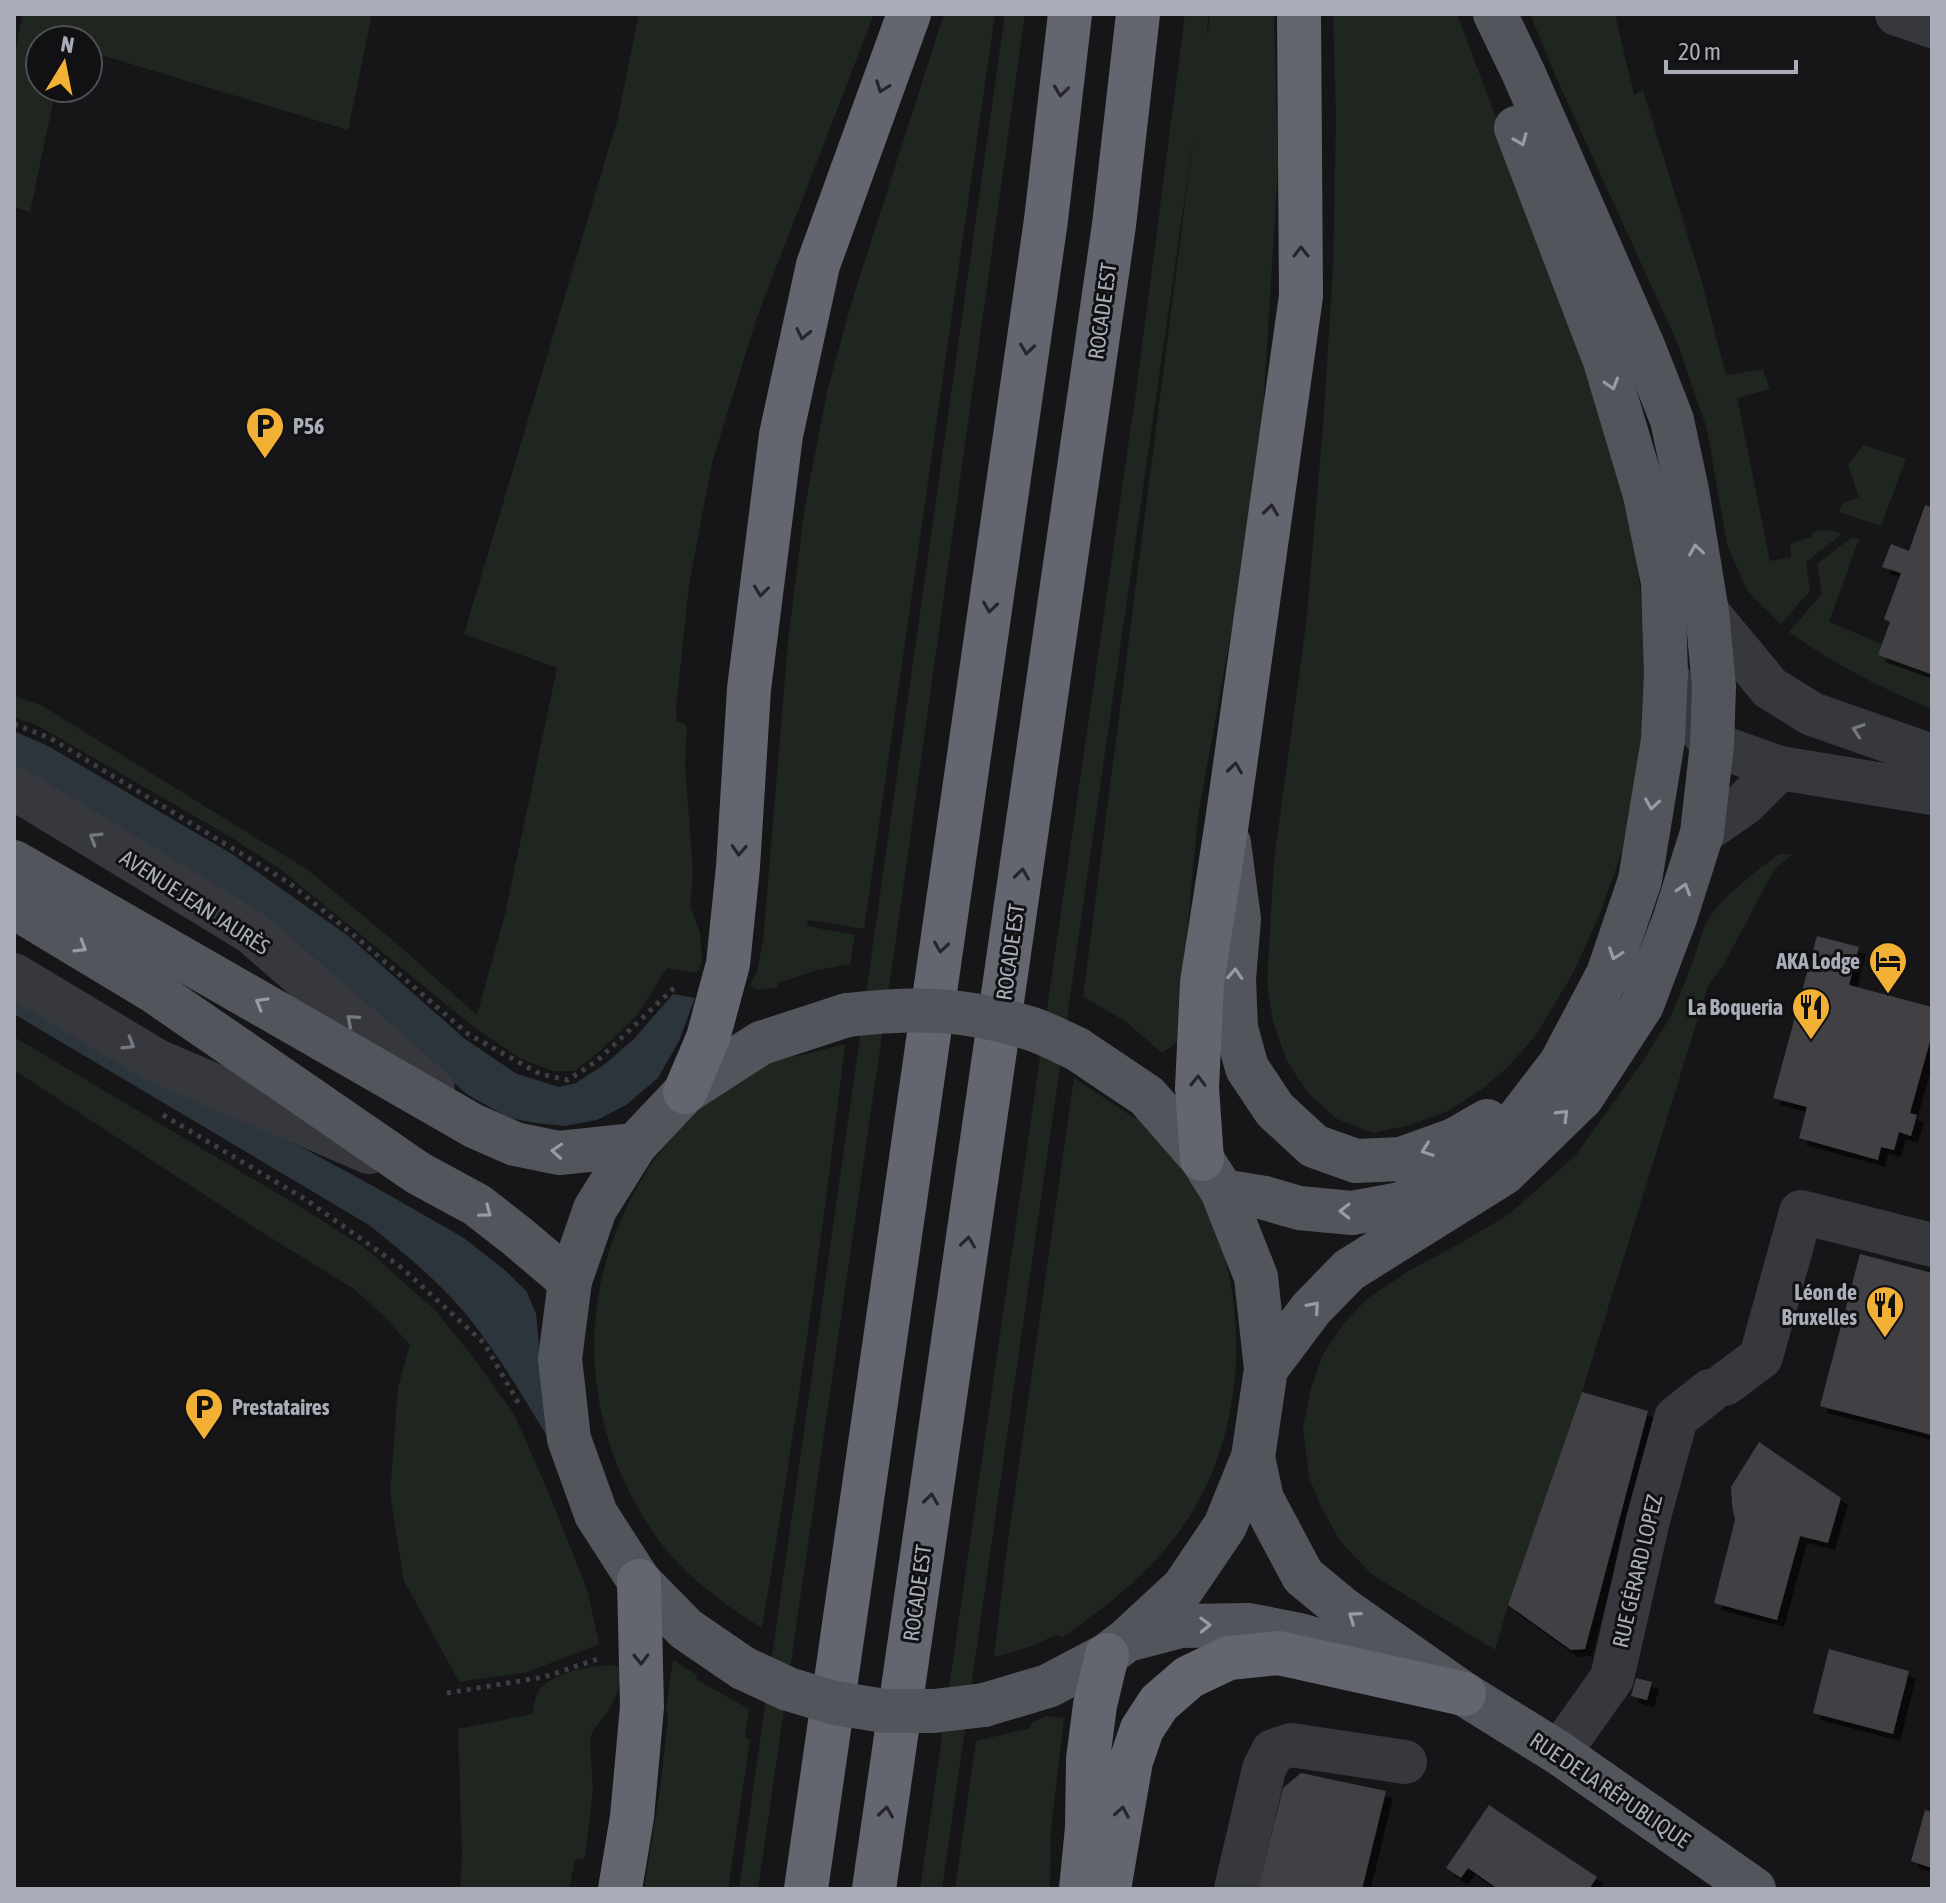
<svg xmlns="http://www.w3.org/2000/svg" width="1946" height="1903" font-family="'Asap Condensed',sans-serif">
<defs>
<filter id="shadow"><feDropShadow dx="7" dy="7" stdDeviation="0" flood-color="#0009"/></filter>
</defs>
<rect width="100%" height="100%" fill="#161618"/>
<g fill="#1e261f">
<polygon points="23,14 372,14 348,130 88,51 88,40 40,40 40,88 56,88 30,212 14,207 14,59"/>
<polygon points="639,14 874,14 757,317 712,463 689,585 676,709 677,721 687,725 685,766 693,870 690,906 700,932 702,961 699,970 695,973 667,968 637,1015 599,1052 574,1071 553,1071 521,1059 474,1027 280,869 229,836 49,732 32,723 14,718 14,696 41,705 308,870 396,943 477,1015 505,914 557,668 464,634 617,121"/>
<polygon points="944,14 995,14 864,929 808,920 807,926 855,935 850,964 814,971 778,983 778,987 757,990 750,985 757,972 763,941 788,641 805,506 827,392 851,304"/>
<polygon points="1005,14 1025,14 899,918 758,1889 739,1889"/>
<polygon points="1185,14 1208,14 1207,39 1210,14 1274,14 1278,168 1263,411 1239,589 1198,816 1177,1042 1162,1053 1125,1021 1083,997 1194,133 942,1889 920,1889 1137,385"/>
<polygon points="1333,14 1457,14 1586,358 1615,454 1636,550 1644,627 1646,663 1643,747 1623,849 1599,916 1573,973 1536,1035 1510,1065 1481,1090 1448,1111 1411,1125 1373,1133 1337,1119 1307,1092 1287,1061 1273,1022 1267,984 1274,860 1306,624 1323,427 1333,267 1336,119"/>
<path d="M1530,14H1615L1634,95L1643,90L1701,279L1726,375L1763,369L1770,389L1737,398L1770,561L1791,557V543L1812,537V532C1823,529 1831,529 1842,534L1806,562L1810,591L1781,624L1748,592L1727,545L1707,429L1677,342L1555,75Z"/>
<polygon points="1863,445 1906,459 1881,526 1839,512 1843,503 1859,497 1848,465"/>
<path d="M1852,537L1859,539L1829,622L1882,644L1879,656L1931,674L1932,672V709C1882,689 1834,664 1789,632L1822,594L1817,564Z"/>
<polygon points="1779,854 1793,854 1777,867 1767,883 1723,966 1708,986 1582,1392 1508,1605 1495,1650 1371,1574 1340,1541 1320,1505 1309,1477 1303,1428 1311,1388 1323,1354 1344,1323 1367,1299 1407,1272 1466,1240 1508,1215 1576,1155 1643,1061 1672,1014 1692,964 1705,925 1713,912 1724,899 1760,868"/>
<polygon points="14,1037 302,1208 364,1247 436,1311 472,1356 514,1414 550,1496 588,1592 599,1644 528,1672 459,1682 404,1581 390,1494 398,1387 410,1345 385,1317 354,1289 252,1226 14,1070"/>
<path d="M845,1044C822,1239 795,1434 762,1628C722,1603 685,1576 657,1538C577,1425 573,1285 648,1169C667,1140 693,1110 722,1090C738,1079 757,1069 775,1060C782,1056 790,1057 798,1056C814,1052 829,1048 845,1044Z"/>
<path d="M1074,1078L1133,1117C1136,1118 1141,1119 1144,1121C1148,1125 1152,1131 1156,1135C1173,1155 1190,1176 1201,1200C1213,1226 1225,1252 1230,1280C1247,1369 1230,1469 1172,1541C1139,1582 1105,1607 1063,1637L1056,1635L1029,1647L994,1657L1006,1555Z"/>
<polygon points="673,1660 697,1675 696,1679 749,1709 745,1738 750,1740 728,1889 644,1889 661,1782 668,1717 666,1709"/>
<path d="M614,1665L619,1667L621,1675L617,1694L610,1708L592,1732L590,1741L593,1790L585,1858L575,1860L569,1889H460L462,1854L458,1729L532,1714C534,1706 535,1695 540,1689C555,1671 592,1666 614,1665Z"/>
<polygon points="1046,1716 1064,1718 1051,1830 1050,1889 955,1889 976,1741 1031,1728 1030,1724"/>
</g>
<g fill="#2c353c">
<polygon points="14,731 48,746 232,854 347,935 465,1039 517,1074 559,1087 576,1083 605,1064 634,1039 673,994 695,998 679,1041 658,1078 626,1105 597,1120 564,1126 536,1123 509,1118 468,1095 409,1044 14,771"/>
<path d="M14,994L245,1121L301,1147L375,1187L464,1238L507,1272L527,1292L536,1314L548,1438C522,1395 497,1352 465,1313C437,1280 403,1252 369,1225L14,1014Z"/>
</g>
<g fill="#404145" filter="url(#shadow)">
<polygon points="1925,505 1932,507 1931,674 1878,655 1890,622 1884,619 1901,573 1882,567 1891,544 1909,551"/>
<polygon points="1817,936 1859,947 1849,985 1932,1007 1932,1034 1910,1113 1917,1115 1911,1136 1899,1132 1894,1150 1881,1147 1878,1160 1799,1138 1807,1107 1773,1098"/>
<polygon points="1860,1254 1932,1273 1932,1435 1820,1406"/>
<polygon points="1582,1392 1648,1411 1585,1649 1571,1650 1508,1605"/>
<polygon points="1759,1442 1841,1498 1828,1543 1800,1536 1777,1620 1714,1603 1735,1520 1732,1505 1731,1487"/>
<polygon points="1829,1649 1909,1671 1893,1734 1813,1713"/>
<polygon points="1636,1678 1652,1682 1647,1700 1631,1696"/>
<polygon points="1301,1773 1386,1791 1362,1889 1258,1889 1283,1788"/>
<polygon points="1489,1805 1597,1877 1589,1889 1498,1889 1468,1868 1461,1878 1446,1868"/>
<polygon points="1925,1810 1932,1812 1932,1868 1911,1861"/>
</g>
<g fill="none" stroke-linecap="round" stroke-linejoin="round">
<g stroke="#3d3f44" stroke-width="5" stroke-dasharray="4 6" stroke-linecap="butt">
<polyline points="14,724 50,738 288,882 356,937 468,1034 540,1074 568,1080 598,1060 676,986"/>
<polyline points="163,1115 305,1199 402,1268 484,1343 519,1404"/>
<polyline points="447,1693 544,1677 598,1659"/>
</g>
<g stroke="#37383d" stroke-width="44">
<polyline points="1897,14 1932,26"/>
<polyline points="1707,612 1770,688 1812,714 1932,756"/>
<polyline points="1666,673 1685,708 1712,744 1780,768"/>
<polyline points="14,788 251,932 433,1090"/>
<polyline points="1702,833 1745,803 1780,768 1932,793"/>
<polyline points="14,975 157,1061 369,1152"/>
<polyline points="1725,1384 1761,1357 1801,1212 1932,1245"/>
<polyline points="1559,1753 1612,1678 1648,1520 1676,1418 1710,1391"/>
<polyline points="1236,1889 1264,1769 1273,1751 1291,1745 1405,1762"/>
</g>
<g stroke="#53555c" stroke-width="44">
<polyline points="1229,843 1239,919 1234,979 1236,1028 1247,1068 1275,1110 1314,1146 1356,1161 1401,1159 1454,1140 1487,1121"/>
<polyline points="14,862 474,1126 515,1144 559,1153 635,1145"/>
<polyline points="14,907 155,992 418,1173 477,1205 518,1237 570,1281"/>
<polyline points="1222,1191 1265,1198 1299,1208 1352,1213 1401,1204 1499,1144 1561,1063 1608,974 1640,880 1663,740 1666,673 1663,582 1645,495 1605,361 1516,128"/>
<polyline points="1266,1369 1311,1309 1349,1270 1504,1173 1582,1097 1642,1005 1675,918 1702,833 1712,744 1714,687 1707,612 1687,490 1672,420 1643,346 1523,72 1495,14"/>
<polyline points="1253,1457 1262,1499 1303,1576 1343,1609 1464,1694 1559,1753 1754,1889"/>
<polyline points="1131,1639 1181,1626 1249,1625 1300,1635 1357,1652"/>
<polyline points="743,1668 686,1629 639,1581 596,1514 569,1439 560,1359 570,1281 595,1209 635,1145 685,1092 761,1043 847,1015"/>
<polyline points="984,1705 1048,1686 1107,1655 1128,1639 1183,1588 1225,1526 1253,1457 1266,1369 1256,1277 1222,1191 1202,1159 1147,1096 1077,1049"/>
</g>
<g stroke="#63666e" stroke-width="44">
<polyline points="685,1092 708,1038 728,964 738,867 749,689 781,435 818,265 909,14"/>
<polyline points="1202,1159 1197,1088 1202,983 1227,822 1301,296 1299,14"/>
<polyline points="620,1889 632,1817 642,1707 639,1581"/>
<polyline points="806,1889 1046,220 1070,14"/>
<polyline points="874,1889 1114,225 1138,14"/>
<polyline points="1081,1889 1087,1828 1088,1759 1095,1705 1107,1655"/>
<polyline points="1109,1889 1131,1761 1142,1729 1159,1703 1189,1677 1229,1658 1279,1653 1464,1694"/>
</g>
<g stroke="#53555c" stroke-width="44">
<path d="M847,1015C915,1007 966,1008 1032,1029C1047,1034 1062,1042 1077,1049"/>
<polyline points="743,1668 788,1689 835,1703 885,1711 934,1711 984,1705"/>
</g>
</g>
<defs><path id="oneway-chevron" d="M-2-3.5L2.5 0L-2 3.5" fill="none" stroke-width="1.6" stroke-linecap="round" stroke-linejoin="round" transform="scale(2)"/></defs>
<g stroke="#26262a">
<use href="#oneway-chevron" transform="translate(882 87) rotate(110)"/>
<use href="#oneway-chevron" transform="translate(1061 91) rotate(97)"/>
<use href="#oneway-chevron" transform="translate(1301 252) rotate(-90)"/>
<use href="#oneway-chevron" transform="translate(803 334) rotate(102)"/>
<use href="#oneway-chevron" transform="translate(1027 349) rotate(98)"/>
<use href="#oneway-chevron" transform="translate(1271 510) rotate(-82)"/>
<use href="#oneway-chevron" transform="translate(761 591) rotate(97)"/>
<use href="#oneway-chevron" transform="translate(990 607) rotate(98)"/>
<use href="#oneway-chevron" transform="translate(1235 768) rotate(-82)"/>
<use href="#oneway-chevron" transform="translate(739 850) rotate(93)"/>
<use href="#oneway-chevron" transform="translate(1022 874) rotate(-82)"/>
<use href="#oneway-chevron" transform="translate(941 947) rotate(98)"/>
<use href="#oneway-chevron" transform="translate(1198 1081) rotate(-89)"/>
<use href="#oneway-chevron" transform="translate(968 1242) rotate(-82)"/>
<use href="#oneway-chevron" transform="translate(931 1499) rotate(-82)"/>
<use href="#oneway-chevron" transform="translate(641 1659) rotate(89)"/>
<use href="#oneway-chevron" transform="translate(886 1812) rotate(-82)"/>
<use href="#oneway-chevron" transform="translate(1122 1812) rotate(-80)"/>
</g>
<g stroke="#979ba6">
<use href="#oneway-chevron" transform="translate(1521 140) rotate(68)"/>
<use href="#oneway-chevron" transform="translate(1612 384) rotate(73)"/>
<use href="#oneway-chevron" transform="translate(1696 550) rotate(-99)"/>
<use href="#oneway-chevron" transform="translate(1652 804) rotate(99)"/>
<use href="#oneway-chevron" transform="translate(1684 889) rotate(-73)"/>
<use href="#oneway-chevron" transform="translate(81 947) rotate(31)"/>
<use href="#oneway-chevron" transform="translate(1615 954) rotate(109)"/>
<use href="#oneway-chevron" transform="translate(1235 974) rotate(-87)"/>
<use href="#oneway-chevron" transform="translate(261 1003) rotate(-150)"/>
<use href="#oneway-chevron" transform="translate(1563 1115) rotate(-45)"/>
<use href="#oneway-chevron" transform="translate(1427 1150) rotate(160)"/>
<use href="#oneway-chevron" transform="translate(557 1151) rotate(-176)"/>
<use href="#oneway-chevron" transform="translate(1345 1211) rotate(-179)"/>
<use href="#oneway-chevron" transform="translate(486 1212) rotate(37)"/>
<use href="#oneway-chevron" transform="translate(1314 1307) rotate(-49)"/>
<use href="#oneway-chevron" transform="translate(1354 1617) rotate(-145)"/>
<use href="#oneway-chevron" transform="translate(1205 1625) rotate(-1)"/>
</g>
<g stroke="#757881">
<use href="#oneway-chevron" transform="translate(1858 730) rotate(-161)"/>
<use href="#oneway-chevron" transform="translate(95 838) rotate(-149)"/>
<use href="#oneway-chevron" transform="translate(352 1020) rotate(-139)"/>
<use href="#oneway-chevron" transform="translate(129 1044) rotate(31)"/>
</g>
<defs>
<symbol id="parking-pin" viewBox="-11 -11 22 30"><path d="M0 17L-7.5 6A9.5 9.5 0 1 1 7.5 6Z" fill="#f2b134" stroke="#111113"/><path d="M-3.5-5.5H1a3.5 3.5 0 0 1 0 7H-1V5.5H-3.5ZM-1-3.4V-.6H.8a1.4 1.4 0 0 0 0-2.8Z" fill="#111"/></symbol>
<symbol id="hotel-pin" viewBox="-11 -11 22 30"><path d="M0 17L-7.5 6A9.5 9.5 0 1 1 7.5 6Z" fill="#f2b134" stroke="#111113"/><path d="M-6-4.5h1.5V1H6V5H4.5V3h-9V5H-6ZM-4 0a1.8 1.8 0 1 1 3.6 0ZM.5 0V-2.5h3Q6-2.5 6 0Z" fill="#111"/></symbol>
<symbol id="restaurant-pin" viewBox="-11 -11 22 30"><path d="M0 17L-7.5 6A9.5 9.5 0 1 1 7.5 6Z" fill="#f2b134" stroke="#111113"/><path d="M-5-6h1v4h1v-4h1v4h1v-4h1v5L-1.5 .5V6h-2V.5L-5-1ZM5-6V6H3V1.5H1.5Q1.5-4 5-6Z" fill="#111"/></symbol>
</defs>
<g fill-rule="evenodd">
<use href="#parking-pin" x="243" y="404" width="44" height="60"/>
<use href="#hotel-pin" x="1866" y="939" width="44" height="60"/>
<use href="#restaurant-pin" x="1789" y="985" width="44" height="60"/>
<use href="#restaurant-pin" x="1863" y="1283" width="44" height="60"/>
<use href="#parking-pin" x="182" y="1385" width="44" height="60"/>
</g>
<g text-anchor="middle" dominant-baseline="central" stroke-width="6" stroke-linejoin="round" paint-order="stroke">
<g font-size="22" fill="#a8adb8" stroke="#111113">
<text transform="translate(1102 311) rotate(-82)">ROCADE EST</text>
<text transform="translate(195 902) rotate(33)">AVENUE JEAN JAURÈS</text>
<text transform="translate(1010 952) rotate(-82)">ROCADE EST</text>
<text transform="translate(1637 1571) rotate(-77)">RUE GÉRARD LOPEZ</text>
<text transform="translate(917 1593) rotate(-82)">ROCADE EST</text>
<text transform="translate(1610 1790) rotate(34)">RUE DE LA RÉPUBLIQUE</text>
</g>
<g font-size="22" font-weight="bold" fill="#a8adb8" stroke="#111113" text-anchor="end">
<text x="293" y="426" text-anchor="start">P56</text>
<text x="1860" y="961">AKA Lodge</text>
<text x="1783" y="1007">La Boqueria</text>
<text x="1857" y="1292">Léon de<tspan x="1857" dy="25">Bruxelles</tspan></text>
<text x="232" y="1407" text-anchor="start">Prestataires</text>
</g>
</g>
<rect width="1946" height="1903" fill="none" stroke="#a8adb8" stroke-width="32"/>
<g transform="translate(64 64) rotate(10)"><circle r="38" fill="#111113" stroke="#4d4f55" stroke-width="2"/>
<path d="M0-6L14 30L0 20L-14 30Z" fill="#f2b134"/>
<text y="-12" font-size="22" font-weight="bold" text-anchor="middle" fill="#a8adb8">N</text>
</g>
<path d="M1666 60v12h130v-12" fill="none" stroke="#a8adb8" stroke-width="4"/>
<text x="1678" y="60" font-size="24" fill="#a8adb8" stroke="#111113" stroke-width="6" paint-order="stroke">20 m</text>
</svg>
